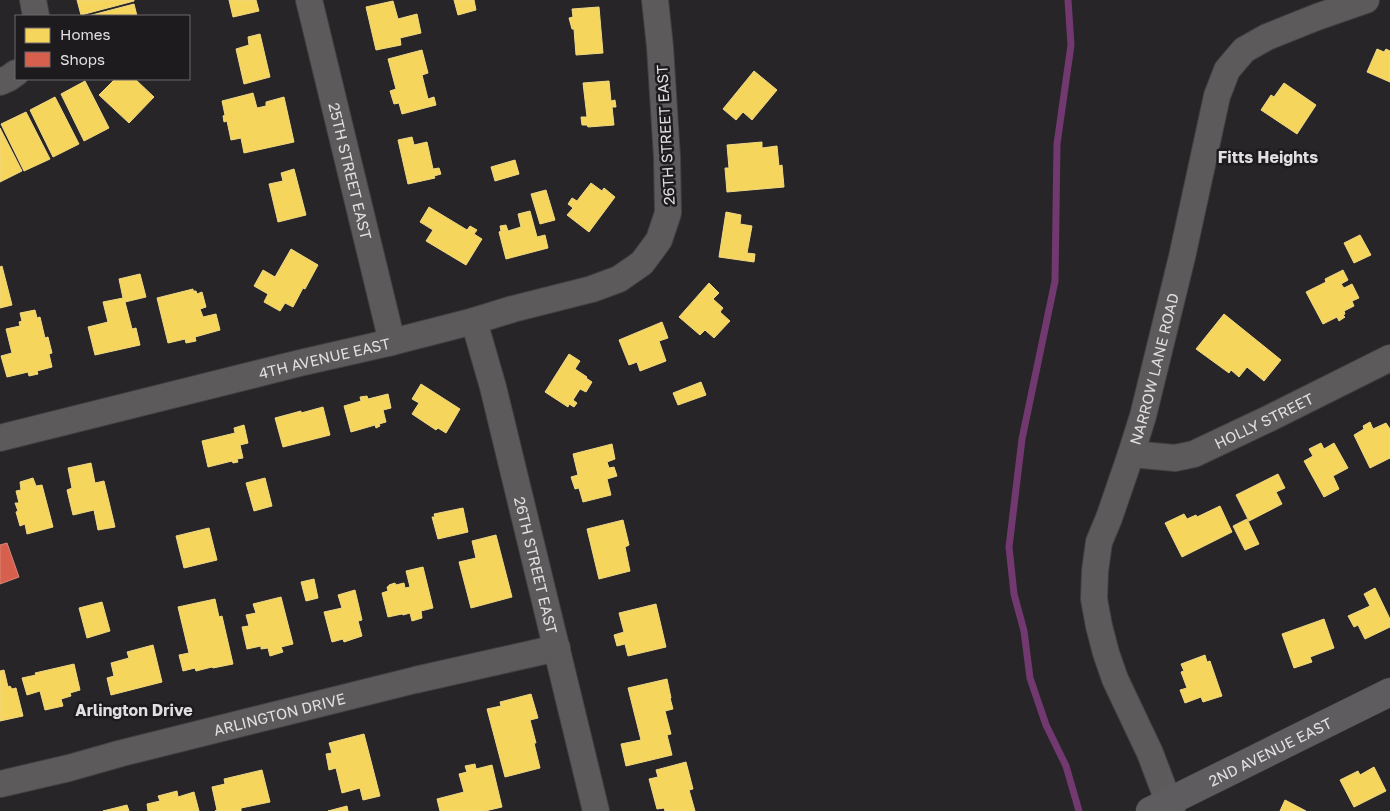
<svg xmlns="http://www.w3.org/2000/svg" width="1390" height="811" font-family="'Golos Text',sans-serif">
<rect width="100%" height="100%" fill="#272527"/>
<g fill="#f6d55c" stroke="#f0d884">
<polygon points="77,0 134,0 134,1 81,15"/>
<polygon points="229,0 256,0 259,11 233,17"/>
<polygon points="454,0 474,0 476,10 458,15"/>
<polygon points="393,1 398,19 417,14 421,33 400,38 401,45 376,50 366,7"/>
<polygon points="134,4 137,16 88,16"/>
<polygon points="599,7 603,53 576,55 574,29 572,29 569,18 573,17 572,9"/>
<polygon points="260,34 270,77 244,84 236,49 249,45 248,37"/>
<polygon points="1377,49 1384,52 1386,49 1390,51 1390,82 1367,72"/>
<polygon points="422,50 428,73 422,75 428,99 434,97 436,105 402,114 399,103 394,104 390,91 396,89 388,59"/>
<polygon points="754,71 777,90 752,120 743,112 736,120 723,109"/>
<polygon points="115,79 135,79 154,97 129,123 99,95"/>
<polygon points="85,81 109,128 84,141 61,94"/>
<polygon points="609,81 611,101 615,100 616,107 612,107 614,125 588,127 587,125 582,125 581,117 587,117 583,83"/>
<polygon points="1284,83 1316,105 1297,134 1261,110 1271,95 1274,97"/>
<polygon points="253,93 257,108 266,106 266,102 284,97 294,142 244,153 241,138 231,140 227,121 224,122 223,116 225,115 222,101"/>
<polygon points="55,97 79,144 53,157 30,110"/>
<polygon points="26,112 50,159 24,171 1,124"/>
<polygon points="0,128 22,171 0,182"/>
<polygon points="412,137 414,145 427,142 433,169 439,168 441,174 434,176 435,178 408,184 398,140"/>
<polygon points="762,142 762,148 777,146 779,166 782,165 784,187 727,192 725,168 729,168 727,145"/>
<polygon points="515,160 519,174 495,181 491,167"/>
<polygon points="294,169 306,215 278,222 269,184 283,181 281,173"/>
<polygon points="591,183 602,191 604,188 615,197 589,232 567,215 573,208 568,204 572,198 577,201"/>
<polygon points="546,190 555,220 540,224 531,194"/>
<polygon points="429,207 467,230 470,226 477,230 474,234 482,239 466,265 426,241 433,230 420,222"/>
<polygon points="530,211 537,237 545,235 548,248 506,259 499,232 501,231 500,226 506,225 508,231 521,227 518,214"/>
<polygon points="726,212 741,215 740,224 752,226 747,253 755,254 754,262 719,257"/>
<polygon points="1360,235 1371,255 1354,263 1344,243"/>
<polygon points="291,249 318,265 305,289 303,288 293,307 285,303 280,311 264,302 268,294 254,286 263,270 275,277"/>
<polygon points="2,266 12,305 0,308 0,267"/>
<polygon points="1343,270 1348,280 1341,284 1344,288 1352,284 1359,298 1352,301 1354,306 1344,311 1345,314 1343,315 1345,317 1339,321 1337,317 1323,324 1306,292 1326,282 1325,279"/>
<polygon points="140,274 146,297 125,302 132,329 136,328 140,345 95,355 88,327 108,322 103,302 123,298 119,279"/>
<polygon points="709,283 719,293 713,299 723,308 720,312 730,321 714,338 705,330 700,335 679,317"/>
<polygon points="193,289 193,291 196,291 197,294 202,292 206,307 200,309 203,317 216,314 220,330 195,337 196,341 186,343 185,339 168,343 157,298"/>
<polygon points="35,310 37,318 40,317 45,338 48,337 52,353 49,354 52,367 37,371 38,374 29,376 28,372 7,377 1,356 12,353 6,329 20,326 19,322 22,321 20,313"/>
<polygon points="1224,314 1281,360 1264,381 1247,367 1239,377 1231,370 1229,373 1196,349"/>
<polygon points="662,322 668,338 659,341 666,361 640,371 637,362 629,365 619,340"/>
<polygon points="569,354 580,361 575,369 587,377 586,378 592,382 586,392 580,389 573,400 577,403 574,407 569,404 568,407 545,392"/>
<polygon points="701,382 706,395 678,405 673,393"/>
<polygon points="421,384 460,409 446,433 438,428 436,430 412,414 419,403 412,399"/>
<polygon points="388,394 391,408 383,410 386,422 379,424 380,426 376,428 375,425 351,432 344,406 361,401 360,397 367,396 368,399"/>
<polygon points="323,407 330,435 283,447 275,418 301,411 301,413"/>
<polygon points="1370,422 1373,429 1386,423 1390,429 1390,458 1370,468 1354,435 1364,429 1363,426"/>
<polygon points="244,425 248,443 240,445 243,458 237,459 238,462 233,463 232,461 208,467 202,441 235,433 234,428"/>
<polygon points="1321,443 1324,449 1334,443 1348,468 1333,476 1339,489 1324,497 1304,461 1313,456 1309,449"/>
<polygon points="612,444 615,459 607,462 609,468 614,467 617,476 607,479 611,495 583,502 579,488 575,489 571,477 578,475 573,454"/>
<polygon points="91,463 95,483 104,481 115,527 98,530 94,510 73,515 67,490 72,488 68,468"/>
<polygon points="1278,474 1285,488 1276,492 1282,504 1249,521 1236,495"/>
<polygon points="33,478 36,486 42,485 53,527 27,534 25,524 20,526 16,512 18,511 15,503 19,503 16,491 21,490 20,482"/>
<polygon points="265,478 272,506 254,511 246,483"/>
<polygon points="1220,506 1232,532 1182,557 1165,523 1184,514 1187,519 1196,515 1197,517"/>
<polygon points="463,508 468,532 438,539 432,517 435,517 434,514"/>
<polygon points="1247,519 1259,544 1245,550 1233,526"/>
<polygon points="623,520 629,545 625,547 630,571 599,579 587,529"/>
<polygon points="209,528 217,560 184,568 176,536"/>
<polygon points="496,535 512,597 471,608 459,562 476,558 472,541"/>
<polygon points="423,567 433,608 421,611 422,618 412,621 410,613 403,615 402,614 388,617 382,593 388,591 387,587 389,586 389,585 395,583 396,585 404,583 405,588 410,587 406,571"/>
<polygon points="314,579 318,598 306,601 301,582"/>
<polygon points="1375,588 1390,619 1390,627 1365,639 1358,625 1354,627 1348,616 1370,606 1364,594"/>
<polygon points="355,590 362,620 358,621 362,636 344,642 343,639 332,642 324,612 342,608 338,595"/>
<polygon points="281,597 293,644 281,647 283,652 270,656 268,648 261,649 261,646 247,649 242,627 249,626 246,615 256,613 253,604"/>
<polygon points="215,599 219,617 222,616 233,664 213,668 212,667 196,671 195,668 183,671 179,655 189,653 178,607"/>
<polygon points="102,602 110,631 87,638 79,608"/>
<polygon points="656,604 666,647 628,656 625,644 617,646 614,635 624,632 619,613"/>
<polygon points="1324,619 1334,648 1310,657 1312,662 1294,668 1282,634"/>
<polygon points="153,645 162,682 111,695 107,678 114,676 111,663 129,658 127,652"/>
<polygon points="1205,655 1207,662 1210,661 1222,696 1203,702 1201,697 1185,703 1180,690 1187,688 1181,672 1184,671 1181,664"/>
<polygon points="74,664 80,690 70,693 71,696 61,699 63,706 45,710 40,691 27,695 22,678 36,675 35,673"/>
<polygon points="4,670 8,687 10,686 12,689 16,688 23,716 0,721 0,671"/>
<polygon points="667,679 671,698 670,698 673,709 665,711 671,734 667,735 672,755 626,766 621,744 641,740 628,688"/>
<polygon points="531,694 538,718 530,720 536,743 534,743 540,768 505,777 487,709 501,706 500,702"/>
<polygon points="364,734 380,796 363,800 360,788 342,793 336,768 329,770 326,754 332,753 329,743"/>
<polygon points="686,762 693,789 689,790 695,811 665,811 664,808 657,809 649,779 658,777 656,770"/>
<polygon points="475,764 476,769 492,765 502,807 485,811 440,811 437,799 464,792 459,774 467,772 465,766"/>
<polygon points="1374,767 1386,791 1354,807 1340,780 1358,771 1360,775"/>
<polygon points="262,770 270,802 241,808 241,811 215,811 217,810 212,787 225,784 224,779"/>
<polygon points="177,791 178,797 194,792 199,811 148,811 147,804 160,801 158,796"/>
<polygon points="1285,800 1306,811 1280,811"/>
<polygon points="127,805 129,811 103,811"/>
<polygon points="347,806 348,811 328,811"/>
</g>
<polygon fill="#d6604d" stroke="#d98679" points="7,543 19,577 0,584 0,545"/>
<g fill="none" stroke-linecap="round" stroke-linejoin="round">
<polyline stroke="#713970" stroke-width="7" points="1068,0 1071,45 1057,144 1055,281 1022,439 1009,547 1014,594 1024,631 1030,678 1046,725 1066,766 1079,811"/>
<defs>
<g id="street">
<polyline points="33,0 36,16"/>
<path id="s1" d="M309,0L392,342"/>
<polyline points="0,82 9,78 16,73"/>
<path id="s2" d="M474,321L493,387L596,811"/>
<path id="s3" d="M0,438L300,363L392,342L474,321L513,309L592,289L619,279L642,263L659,240L668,213L667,157L660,47L655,0"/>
<path id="s4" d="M1131,454L1175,458L1194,454L1268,419L1390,358"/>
<path id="s5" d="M0,784L69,768L122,753L415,680L557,648"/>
<path id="s6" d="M1172,811L1150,753L1115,679L1106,653L1099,626L1094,599L1095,571L1099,542L1109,518L1131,454L1143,416L1182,257L1217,96L1227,70L1244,50L1267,37L1317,17L1366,0"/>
</g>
<g id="secondary">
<path id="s7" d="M1150,811L1390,692"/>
</g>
</defs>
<use href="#street" stroke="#424142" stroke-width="28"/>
<use href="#secondary" stroke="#424142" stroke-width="29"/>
<use href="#street" stroke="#5c5a5b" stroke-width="26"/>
<use href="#secondary" stroke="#5f5c5f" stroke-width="28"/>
</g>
<g text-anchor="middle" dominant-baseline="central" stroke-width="5" stroke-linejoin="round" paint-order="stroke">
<g font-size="15" fill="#e1dfe1" stroke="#1e1b1e">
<text transform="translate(665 135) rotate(-93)">26TH STREET EAST</text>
<text stroke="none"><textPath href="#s1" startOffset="176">25TH STREET EAST</textPath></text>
<text stroke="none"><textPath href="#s3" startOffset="334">4TH AVENUE EAST</textPath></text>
<text stroke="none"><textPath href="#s6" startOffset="466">NARROW LANE ROAD</textPath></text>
<text stroke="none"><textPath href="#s4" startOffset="141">HOLLY STREET</textPath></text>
<text stroke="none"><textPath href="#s2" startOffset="252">26TH STREET EAST</textPath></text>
<text stroke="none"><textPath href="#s5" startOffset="288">ARLINGTON DRIVE</textPath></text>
<text stroke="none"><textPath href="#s7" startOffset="134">2ND AVENUE EAST</textPath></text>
</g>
<g font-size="16" font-weight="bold" fill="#e1dfe1" stroke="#1e1b1e">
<text x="1268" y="157">Fitts Heights</text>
<text x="134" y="710">Arlington Drive</text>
</g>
</g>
<rect x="15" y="15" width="175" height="65" fill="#1e1b1e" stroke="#6c696c"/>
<rect x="25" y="28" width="25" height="15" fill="#f6d55c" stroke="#6c696c"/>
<text x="60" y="40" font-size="15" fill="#e1dfe1">Homes</text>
<rect x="25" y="52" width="25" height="15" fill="#d6604d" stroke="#6c696c"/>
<text x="60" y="65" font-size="15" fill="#e1dfe1">Shops</text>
</svg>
